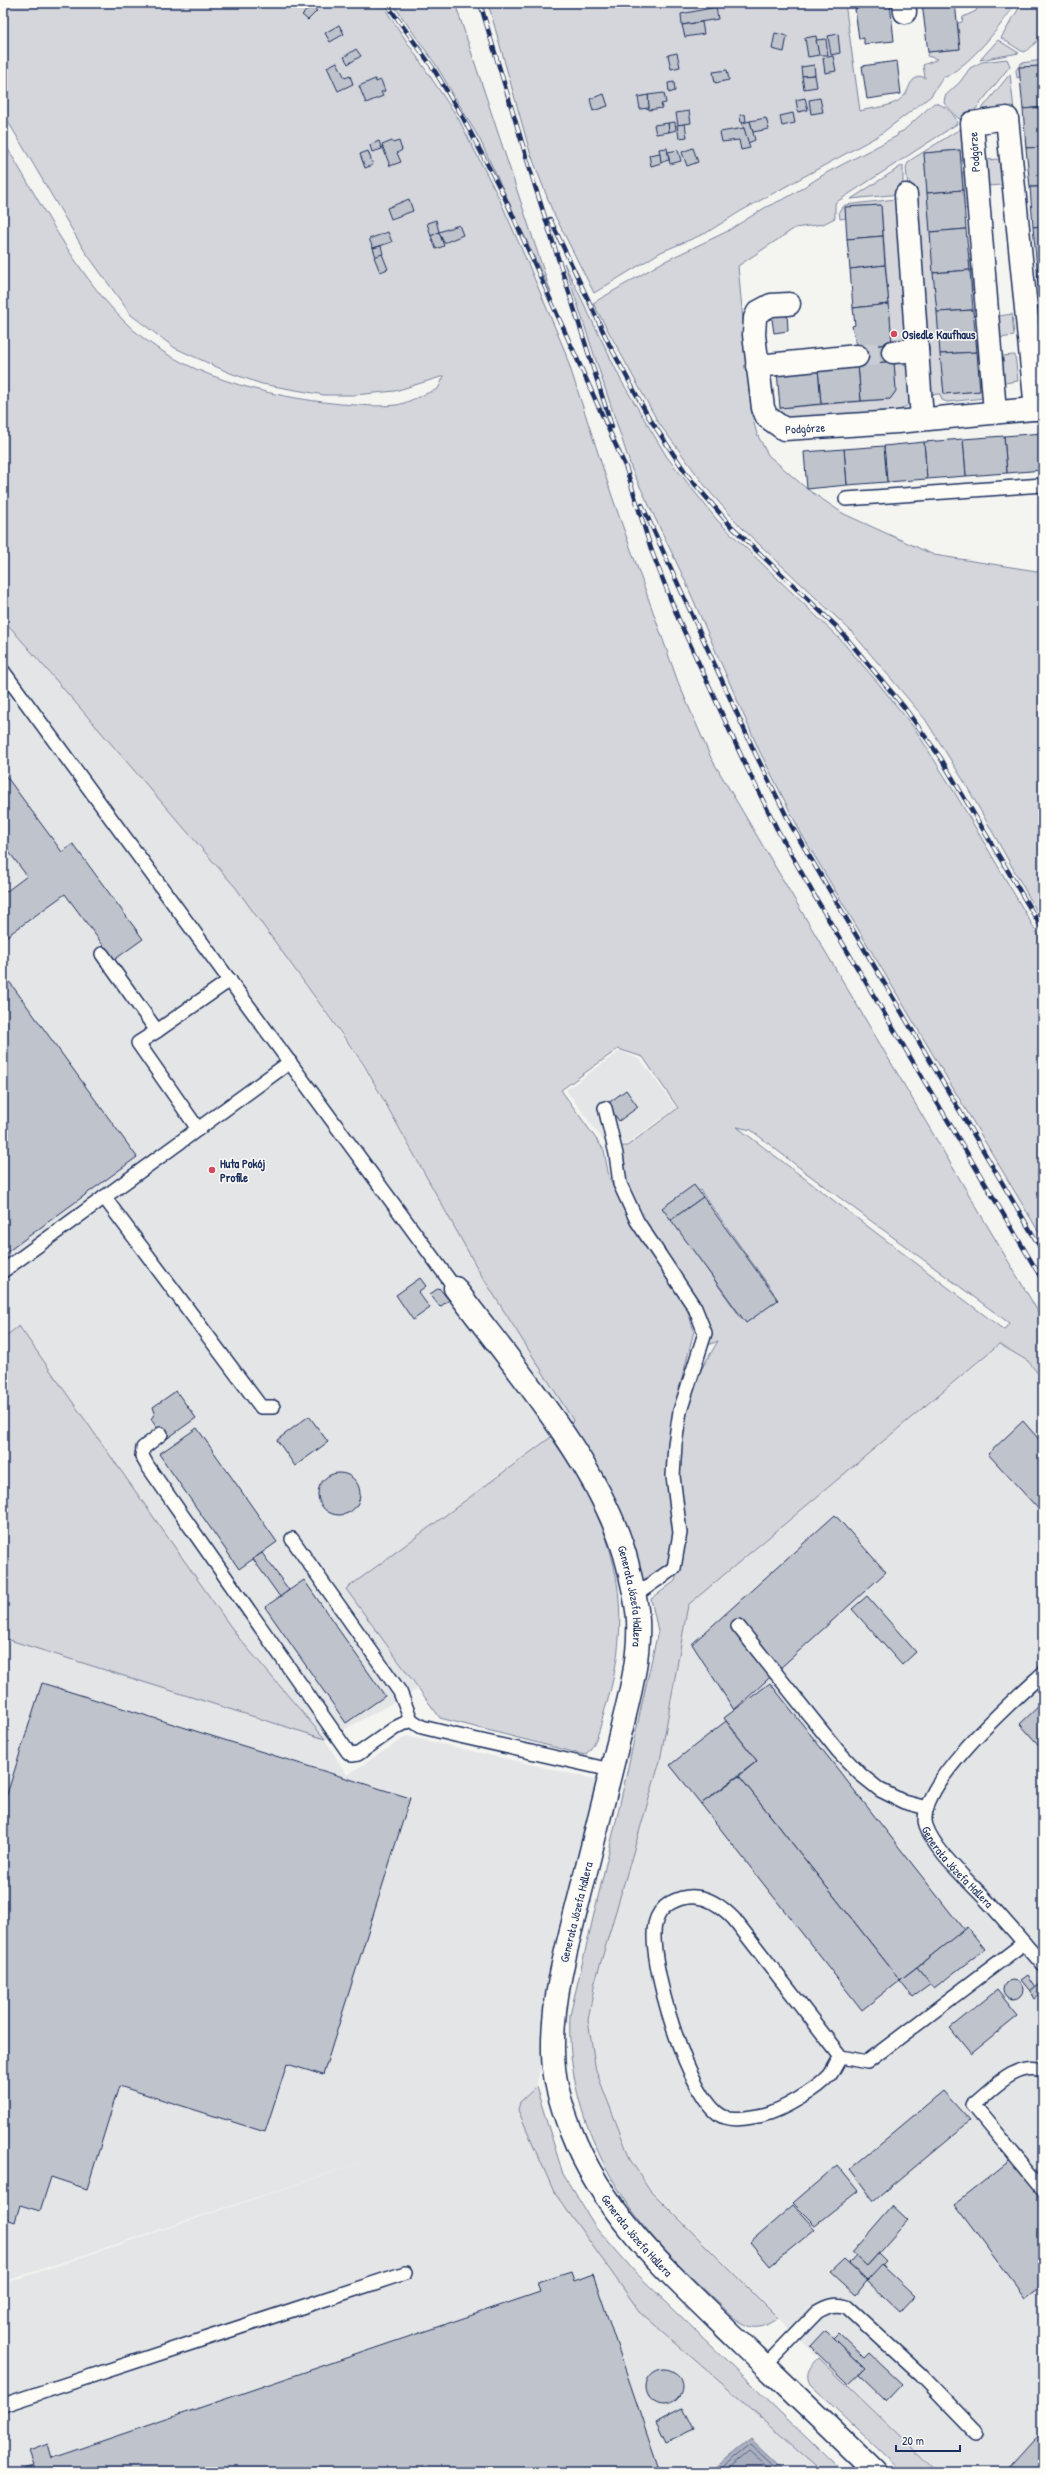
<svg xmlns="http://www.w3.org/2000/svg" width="1046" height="2475" font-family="'Patrick Hand',sans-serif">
<rect width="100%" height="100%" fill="#f4f4f1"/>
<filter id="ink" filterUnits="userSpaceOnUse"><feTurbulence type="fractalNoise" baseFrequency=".025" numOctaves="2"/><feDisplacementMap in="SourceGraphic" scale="8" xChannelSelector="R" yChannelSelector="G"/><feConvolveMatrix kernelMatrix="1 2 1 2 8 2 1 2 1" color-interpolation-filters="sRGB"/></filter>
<g filter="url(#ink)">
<g fill="#e4e5e6">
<polygon points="3,619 236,888 363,1066 480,1273 573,1420 346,1589 418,1689 325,1740 347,1775 407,1736 598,1780 536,2087 520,2102 640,2312 823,2472 3,2472 3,2284 380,2156 3,2282 3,1638 325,1739 238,1637 19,1326 3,1338"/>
<polygon points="620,1051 641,1060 676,1108 626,1144 606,1144 566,1090"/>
<polygon points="1000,1344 1028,1361 1043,1380 1043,2472 937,2472 714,2256 650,2190 631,2161 596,2071 588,2020 595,1982 660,1761 688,1605"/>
</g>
<g fill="#d4d6db" stroke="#78829c" fill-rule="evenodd">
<path d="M3,3H381L458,118L499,198L529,266L564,349L613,499L678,682L711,758L1043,1320V1380L1028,1361L999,1344L688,1605L660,1761L595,1982L588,2020L596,2071L631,2161L650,2190L778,2318C758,2331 752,2330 733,2317C709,2293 682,2270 659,2244C603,2180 566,2101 570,2015L617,1817L658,1631L651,1599L675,1581L678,1570V1475L685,1410L696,1378L718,1341L706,1346L708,1332L641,1219L623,1182L618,1146H627L678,1108L643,1057L618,1049L561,1090L604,1150L609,1177L630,1224L687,1309L694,1331L675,1406V1532L669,1562L638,1585L569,1431L573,1420L480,1273L364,1065L236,888L3,619V141C40,201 73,269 123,320C176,375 267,397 341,404C359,405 378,407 396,405C403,405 428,392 438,389L444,376L395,391L355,395H324L262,384L230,373L175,348L131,315L84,250L3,113ZM737,1127L751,1130L805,1172L1009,1323L1004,1330ZM700,1190L774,1293L741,1318L668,1214Z"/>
<polygon points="392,3 455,3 551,293 480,140 436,65"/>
<path d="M488,3H845L860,111C873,107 892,108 903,97C911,89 907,81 920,76L925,78L923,65L938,59L927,56L928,52L960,49L958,23L962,22L963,17L976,11L979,3H1016C997,31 974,60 946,77L944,76L931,96L878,136L741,211L706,233L661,252L594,293L552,210L530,152Z"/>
<path d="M1022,3H1043C1043,22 1044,43 1023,52L1001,38Z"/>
<polygon points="998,40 1019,53 980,60 996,42"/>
<polygon points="1007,59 1010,66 971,115 959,119 944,103 945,96 960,82 970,68 982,62"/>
<polygon points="1043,60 1043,66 1019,67 1020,77 1017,78 1016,70 1021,63"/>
<polygon points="1010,74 1014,110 994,115 992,108 980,111"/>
<path d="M934,103C944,104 957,115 957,124L835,203V218L823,224L795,228L738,266L752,416L757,434L768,455L807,489L844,514L934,555L1043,572V922L965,783L925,719L851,631L742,528L709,491L658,422L593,303L663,262L726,232L766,207L788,197L828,172L897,136L898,133L903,131Z"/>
<polygon points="960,129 963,129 971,160 961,161 960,150 924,153 944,394 979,391 979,377 984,377 984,398 947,402 942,400 940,394 928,395 906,167 909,161"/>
<polygon points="999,159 1002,185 988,186 986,160"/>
<polygon points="903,165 903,189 900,194 851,199"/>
<polygon points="962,172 972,172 975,208 964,209"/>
<polygon points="896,199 905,339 892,344 881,205 845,207 846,218 840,219 839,211 845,205"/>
<polygon points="977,252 981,289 972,290 968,254"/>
<polygon points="564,263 622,382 667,457 717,520 840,639 879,684 915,729 955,793 1043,943 1043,1239 802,835 759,750 682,574 632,470"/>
<polygon points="1012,314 1014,336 1000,338 999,316"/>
<polygon points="983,330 990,370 978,371 975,331"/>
<polygon points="1015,355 1018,381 1004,383 1002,356"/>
<polygon points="894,361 908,367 909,404 899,411 798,421 780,416 777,412 780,408 890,399 896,391"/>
<polygon points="19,1326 238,1637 325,1739 3,1638 3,1338"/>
<path d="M551,1437C561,1453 574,1469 583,1486C622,1557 630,1624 607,1703C601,1720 599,1743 585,1755L440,1718L346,1589Z"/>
<polygon points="536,2087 563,2174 595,2226 635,2272 842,2472 823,2472 640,2312 554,2192 518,2110 520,2102"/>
<path d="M819,2358L937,2472H902L810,2384C804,2372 811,2366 819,2358Z"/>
</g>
<polygon fill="#aab0bf" stroke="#717c98" points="751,2439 786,2472 710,2472"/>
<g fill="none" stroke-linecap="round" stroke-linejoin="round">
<g stroke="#546385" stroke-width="1">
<polyline points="717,2472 751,2445 780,2472"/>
<polyline points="725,2472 750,2452 773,2472"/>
</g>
</g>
<g fill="#bfc3cc" stroke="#1b2f5e">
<polygon points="890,3 894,41 864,44 864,38 859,39 855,9 860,8 860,4"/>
<polygon points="922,3 955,3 960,49 928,52"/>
<polygon points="311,6 317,11 308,20 302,15"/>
<polygon points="716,7 718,19 682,25 681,14"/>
<polygon points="702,22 704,34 685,37 682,25"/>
<polygon points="339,25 344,34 330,42 325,33"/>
<polygon points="775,33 787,36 784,52 772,49"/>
<polygon points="838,34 840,53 831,55 828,36"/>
<polygon points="816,36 819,55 808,57 805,38"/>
<polygon points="826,39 828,55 819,55 816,40"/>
<polygon points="356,49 361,56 348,64 344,57"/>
<polygon points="677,53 680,67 671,69 668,55"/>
<polygon points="833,56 836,71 825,73 823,58"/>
<polygon points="897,61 901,94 867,99 862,66"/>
<polygon points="337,62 345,78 350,76 353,84 338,91 327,67"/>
<polygon points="814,65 815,75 802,76 801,67"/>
<polygon points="1043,66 1043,107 1023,109 1019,67"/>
<polygon points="727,70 729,80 715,83 713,72"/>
<polygon points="815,75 817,87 804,89 802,76"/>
<polygon points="375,79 376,82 381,80 385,91 381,92 383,96 366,103 359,86"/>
<polygon points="674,82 675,91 669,93 668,83"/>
<polygon points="664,93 666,103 661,104 662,108 649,110 648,95"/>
<polygon points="604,94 608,106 593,111 590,99"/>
<polygon points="648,95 649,108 640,109 638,97"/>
<polygon points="805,98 808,110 798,112 796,100"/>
<polygon points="820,98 823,112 811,114 809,100"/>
<polygon points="1043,107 1043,147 1026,148 1023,109"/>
<polygon points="689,111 691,123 678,125 676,113"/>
<polygon points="793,113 795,123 782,126 780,116"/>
<polygon points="745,114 746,121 741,123 740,115"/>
<polygon points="766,118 769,129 753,132 750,121"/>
<polygon points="750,121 755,140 748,143 742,123"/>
<polygon points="675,122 676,130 669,132 668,123"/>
<polygon points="668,123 669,132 656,134 654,125"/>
<polygon points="685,124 687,137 679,138 677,125"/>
<polygon points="744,128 750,148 741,150 739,140 722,142 720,132"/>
<polygon points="379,141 382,149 372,152 370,145"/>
<polygon points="392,141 393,143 399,141 402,150 397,153 401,162 390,166 382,145"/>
<polygon points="1043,147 1043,187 1030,187 1026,148"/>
<polygon points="667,148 669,160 661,162 659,149"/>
<polygon points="693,148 698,162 687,166 682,152"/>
<polygon points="678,150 681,161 670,164 668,152"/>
<polygon points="960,150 963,190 927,193 924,153"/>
<polygon points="368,151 373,165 365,168 360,154"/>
<polygon points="660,153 661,163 651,166 649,155"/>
<polygon points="1030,187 1043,187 1043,226 1033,227"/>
<polygon points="963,190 966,229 930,232 927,193"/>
<polygon points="409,199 413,211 391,219 387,208"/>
<polygon points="881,205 883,236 847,239 845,207"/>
<polygon points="436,220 439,232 431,236 427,223"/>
<polygon points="459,225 463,235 444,243 439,232"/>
<polygon points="1043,226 1043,267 1037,268 1033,227"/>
<polygon points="966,229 970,270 933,273 930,232"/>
<polygon points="388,232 392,242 373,248 369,239"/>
<polygon points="439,232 444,246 436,249 431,236"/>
<polygon points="883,236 885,265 850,269 847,239"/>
<polygon points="381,246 383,254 376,257 373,248"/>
<polygon points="382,254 388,269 380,272 374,257"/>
<polygon points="885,265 889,304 853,308 850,269"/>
<polygon points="1043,267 1043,307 1040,308 1037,268"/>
<polygon points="970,270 973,310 937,312 933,273"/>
<polygon points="889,304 892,344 857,347 852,326 855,325 853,308"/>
<polygon points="1043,307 1043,346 1042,346 1040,308"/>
<polygon points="973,310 977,352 940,354 937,312"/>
<polygon points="787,311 788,331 774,333 771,313"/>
<polygon points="892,344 894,361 858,365 857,347"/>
<polygon points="977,352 980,391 944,394 940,354"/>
<polygon points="894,361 896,391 890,399 861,401 858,365"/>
<polygon points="858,365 861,401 821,404 818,368"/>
<polygon points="818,368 821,404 780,408 777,371"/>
<polygon points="1043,433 1043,470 1007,473 1004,436"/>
<polygon points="1004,436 1007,473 966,476 963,439"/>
<polygon points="963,439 966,476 927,479 924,442"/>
<polygon points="924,442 927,479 887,482 884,446"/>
<polygon points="884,446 887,482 847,485 844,449"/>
<polygon points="844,449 847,485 807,489 804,452"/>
<polygon points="3,772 62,852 73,844 143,939 114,960 65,894 3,939 3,894 27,876 3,844"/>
<polygon points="3,973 137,1157 3,1255"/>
<polygon points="626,1090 638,1107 619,1121 607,1104"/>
<polygon points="694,1185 703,1197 671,1220 662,1208"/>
<polygon points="703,1197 778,1300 746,1323 671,1220"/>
<polygon points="420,1278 426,1286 418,1292 430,1308 413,1320 396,1295"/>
<polygon points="439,1288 449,1300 440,1307 430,1294"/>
<polygon points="176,1391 196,1418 165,1440 151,1419 155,1413 153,1407"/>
<polygon points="309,1416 328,1442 295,1466 277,1440"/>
<polygon points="1023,1421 1043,1444 1043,1514 988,1454"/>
<polygon points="197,1428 277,1542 239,1569 159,1454"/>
<circle cx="339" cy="1494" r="21"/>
<polygon points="835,1515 886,1572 734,1710 692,1644"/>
<polygon points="262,1553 289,1590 280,1597 253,1559"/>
<polygon points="304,1580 385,1696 346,1723 265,1607"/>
<polygon points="867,1596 916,1652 902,1665 852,1609"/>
<polygon points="42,1683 410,1798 323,2075 287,2064 265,2132 119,2086 87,2189 51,2177 40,2211 20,2205 15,2222 3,2218 3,1807"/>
<polygon points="770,1683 964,1930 900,1980 739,1776 757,1761 724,1718"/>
<polygon points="1043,1702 1043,1750 1020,1724"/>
<polygon points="726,1721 757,1761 701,1804 670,1765"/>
<polygon points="739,1776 900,1980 862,2010 701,1804"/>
<polygon points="967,1927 985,1949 934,1988 917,1967"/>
<polygon points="917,1967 931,1984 913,1997 900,1980"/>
<polygon points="1028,1975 1036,1987 1030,1991 1021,1980"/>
<circle cx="1013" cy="1990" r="10"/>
<polygon points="1040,1983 1043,1991 1034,1998 1030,1991"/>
<polygon points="997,1990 1018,2016 971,2054 950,2028"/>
<polygon points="943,2091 970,2121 874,2201 850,2169"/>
<polygon points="1013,2158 1043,2196 1043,2283 1025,2297 955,2204"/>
<polygon points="837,2165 858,2191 815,2225 793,2203"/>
<polygon points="793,2205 815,2229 770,2266 750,2242"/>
<polygon points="893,2206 908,2220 867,2266 852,2253"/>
<polygon points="878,2254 886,2262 867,2281 849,2264 856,2256 867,2266"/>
<polygon points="844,2260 867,2281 856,2295 831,2272"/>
<polygon points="882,2265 915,2296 900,2312 867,2281"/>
<polygon points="571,2272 574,2281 593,2274 660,2472 12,2472 34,2465 29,2451 48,2444 52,2458 540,2292 537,2283"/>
<polygon points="825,2330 865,2369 849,2384 810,2346"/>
<polygon points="838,2333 865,2359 870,2354 902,2384 886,2401 859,2375 865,2369 833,2338"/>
<circle cx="664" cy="2387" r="18"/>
<polygon points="683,2407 694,2429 666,2442 656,2421"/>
<polygon points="1043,2430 1043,2472 1005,2472"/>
</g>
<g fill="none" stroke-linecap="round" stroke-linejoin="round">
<polyline stroke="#c9cdd4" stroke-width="22" stroke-dasharray="22 11" stroke-linecap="butt" points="857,356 893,352"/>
<defs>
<g id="service">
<polyline points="846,499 1043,485"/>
<polyline points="3,671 455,1288"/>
<polyline points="102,954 157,1031 230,980"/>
<polyline points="157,1031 138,1043 198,1129"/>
<polyline points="605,1108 616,1154 620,1184 637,1221 695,1308 705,1333 680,1411 675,1444 673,1476 680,1533 674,1568 634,1596"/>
<polyline points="104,1197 261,1407 273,1407"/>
<polyline points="3,1271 290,1062"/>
<polyline points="161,1434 143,1448 142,1456 147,1465 348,1752 352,1755 358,1754 395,1728 411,1720 422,1727 455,1735 611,1770"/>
<polyline points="292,1539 400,1692 411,1720"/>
<polyline points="738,1626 838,1751 860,1774 880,1790 904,1802 927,1808"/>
<path id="s1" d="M1043,1673C1016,1698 914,1786 926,1826C935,1852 970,1882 989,1903C1007,1923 1025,1944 1043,1965"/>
<path d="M841,2057C837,2062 834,2069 830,2075C818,2089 781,2111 763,2115C751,2117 736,2121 724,2117C689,2103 647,1959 655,1924C657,1915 662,1908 670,1903C695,1889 716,1900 734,1919L841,2057L867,2062L1024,1943"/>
<path d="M1043,2070C1015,2062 993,2089 973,2105L1043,2190"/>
<path d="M765,2366L817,2312C827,2306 835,2303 847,2307L921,2375L976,2432"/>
<polyline points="3,2405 405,2273"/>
</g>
<g id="minor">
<polyline points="904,3 905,12"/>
<polyline points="906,195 922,419"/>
<path id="s2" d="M789,304L771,305L758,312L755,318L754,335L763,408L767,417L784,429L897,422L1043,408"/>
<polyline points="893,352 917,350"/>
<polyline points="757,366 857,356"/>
<polyline points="995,412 972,123 1007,118 1036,409"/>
<path id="s3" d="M455,1288C513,1366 605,1470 628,1566C632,1584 637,1602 638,1620C640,1659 629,1698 620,1735C607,1789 593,1842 580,1895C567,1946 552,1998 553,2051C553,2077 561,2106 571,2131C604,2216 672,2276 736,2338C783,2383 829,2427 875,2472"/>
</g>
</defs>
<use href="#service" stroke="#1b2f5e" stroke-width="16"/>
<use href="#minor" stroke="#1b2f5e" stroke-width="25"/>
<use href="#service" stroke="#fdfcf7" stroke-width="13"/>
<use href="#minor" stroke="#fdfcf7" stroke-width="22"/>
<defs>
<g id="rail">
<polyline points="386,3 433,68 462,116 504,196 626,468 652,552 678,618 744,762 777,829 814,895 1043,1281"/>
<polyline points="480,3 535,186 612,427"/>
<polyline points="550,219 610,346 648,416 688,476 730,525 838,628 904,707 940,757 1043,930"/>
<polyline points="642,505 755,753 791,825 1043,1252"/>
</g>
</defs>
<use href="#rail" stroke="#1b2f5e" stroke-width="4.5"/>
<use href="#rail" stroke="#fdfcf7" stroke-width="3" stroke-dasharray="9" stroke-linecap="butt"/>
</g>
</g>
<g fill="#d1495b" stroke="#fdfcf7" stroke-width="1.5">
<circle cx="894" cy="334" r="4"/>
<circle cx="212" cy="1170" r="4"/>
</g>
<g text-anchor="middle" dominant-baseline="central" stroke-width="3" stroke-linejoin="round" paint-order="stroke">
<g font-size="12" fill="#1b2f5e" stroke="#fdfcf7">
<text transform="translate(974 152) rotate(-94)">Podgórze</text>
<text stroke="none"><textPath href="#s2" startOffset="182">Podgórze</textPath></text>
<text stroke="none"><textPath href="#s3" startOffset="360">Generała Józefa Hallera</textPath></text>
<text stroke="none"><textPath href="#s1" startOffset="250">Generała Józefa Hallera</textPath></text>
<text transform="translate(576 1912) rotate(-76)">Generała Józefa Hallera</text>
<text stroke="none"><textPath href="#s3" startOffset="1032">Generała Józefa Hallera</textPath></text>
</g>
<g font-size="12" font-weight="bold" fill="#1b2f5e" stroke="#fdfcf7" text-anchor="start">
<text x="902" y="334">Osiedle Kaufhaus</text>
<text x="220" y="1163">Huta Pokój<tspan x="220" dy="14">Profile</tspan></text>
</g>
</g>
<rect width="1046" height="2475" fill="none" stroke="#fdfcf7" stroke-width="16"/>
<rect x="8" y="8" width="1030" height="2459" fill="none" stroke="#1b2f5e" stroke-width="1.5" filter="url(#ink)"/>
<path d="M896 2445v6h64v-6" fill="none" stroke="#1b2f5e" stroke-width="2"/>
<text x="902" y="2445" font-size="12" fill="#1b2f5e" stroke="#fdfcf7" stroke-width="3" paint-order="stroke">20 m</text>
</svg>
